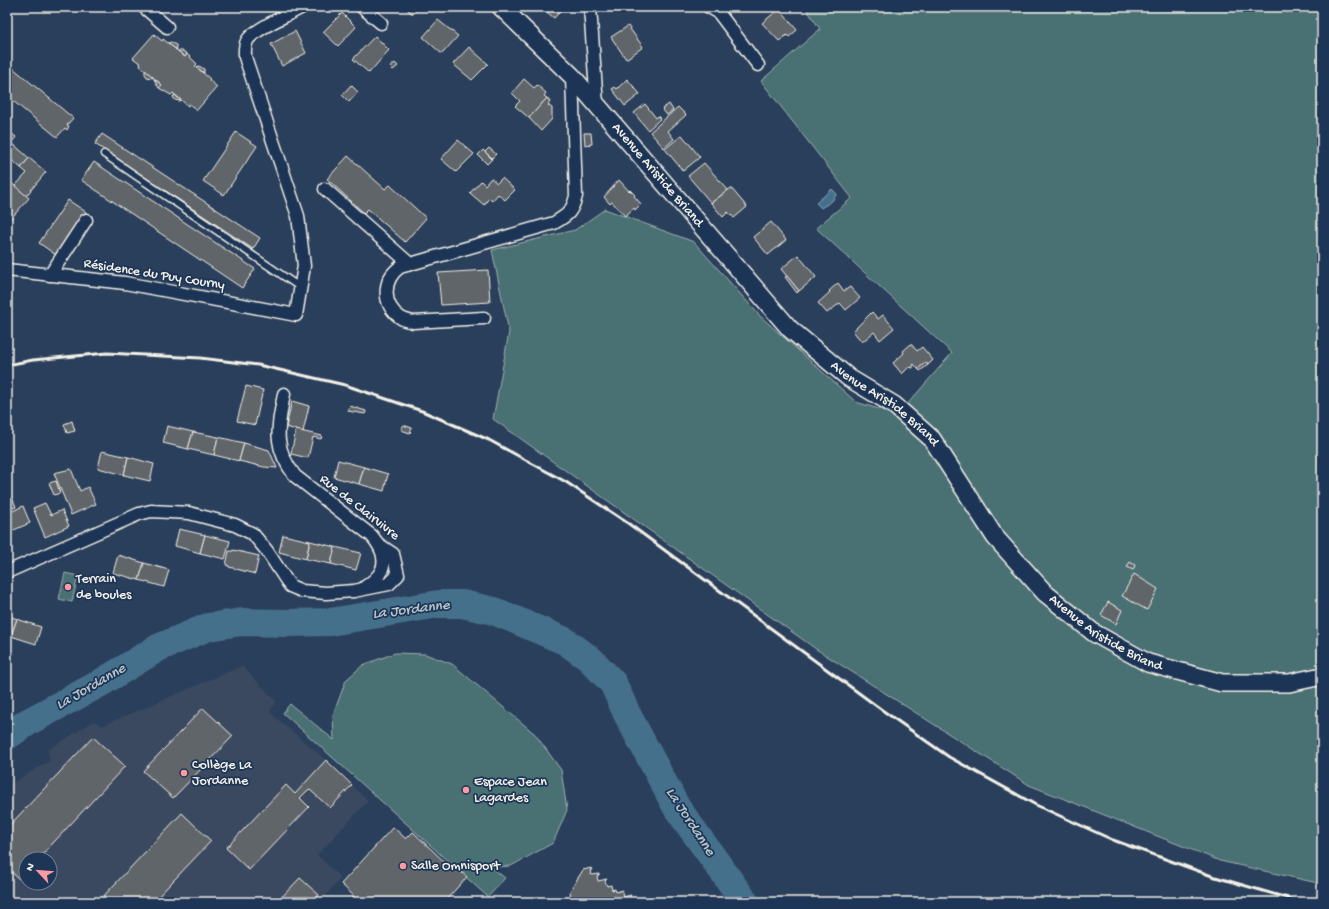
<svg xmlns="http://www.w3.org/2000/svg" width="1329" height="909" font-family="'Gochi Hand',sans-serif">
<rect width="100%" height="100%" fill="#2a3f5b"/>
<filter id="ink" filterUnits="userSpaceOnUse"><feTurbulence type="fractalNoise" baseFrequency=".025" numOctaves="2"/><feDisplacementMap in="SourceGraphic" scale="8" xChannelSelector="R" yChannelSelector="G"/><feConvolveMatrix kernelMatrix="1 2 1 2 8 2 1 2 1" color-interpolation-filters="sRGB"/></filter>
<g filter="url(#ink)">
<path fill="#3a4a60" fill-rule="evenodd" d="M242,666L277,702L269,712L326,760L368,801L317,855L341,878L320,902H7V786L50,761L48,750L94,721L102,726ZM26,859H50V883H26Z"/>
<g fill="#4a7073" stroke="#9fb0ae">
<polygon points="805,7 1322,7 1322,884 1220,861 1029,785 816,649 493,419 509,332 492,250 575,230 605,209 694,242 760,316 856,402 898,415 952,353 816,228 852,198 761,81 820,29"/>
<polygon points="65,573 78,576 72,602 59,599"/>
<polygon points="395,653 425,654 452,664 535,734 561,770 567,810 553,843 511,866 493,867 488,865 505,878 488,897 283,713 290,704 334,740 333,715 346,680 363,665"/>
</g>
<polygon fill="#45708c" stroke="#8ba4b1" points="832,189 837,194 832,201 821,208 816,203"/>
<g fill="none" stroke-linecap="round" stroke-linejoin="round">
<polyline stroke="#45708c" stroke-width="28" points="7,736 28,722 99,684 158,648 208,627 242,622 287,623 330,622 439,604 462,604 494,611 565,641 590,659 613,683 627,714 677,808 745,902"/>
</g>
<g fill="#60656b" stroke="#f4f1e8">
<polygon points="404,7 427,7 425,10 423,8 421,10 418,8 413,14"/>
<polygon points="541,7 564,7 554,18"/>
<polygon points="779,9 797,30 789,37 787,35 779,41 762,23"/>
<polygon points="342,13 356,27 338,46 323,32"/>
<polygon points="438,20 458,36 442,54 423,37"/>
<polygon points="628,26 643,47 626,59 611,37"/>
<polygon points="295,31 306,53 282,66 271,44"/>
<polygon points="154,34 162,41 163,39 185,57 187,54 197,64 195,66 210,79 209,80 217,87 197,110 189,104 188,106 173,93 171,95 159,88 162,85 140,66 141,64 133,58"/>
<polygon points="375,36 389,50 369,73 353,59"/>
<polygon points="171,42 176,45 177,50 168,43"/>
<polygon points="469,47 488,64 472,80 453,64"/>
<polygon points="178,51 183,51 187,54 185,57"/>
<polygon points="7,63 73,118 67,125 69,126 67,130 65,128 57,137 7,96"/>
<polygon points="395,63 398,66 393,70 390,67"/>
<polygon points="199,66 204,69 204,73 197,67"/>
<polygon points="145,70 153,77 153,78 147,77 145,74"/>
<polygon points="154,79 162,85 159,88 157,85"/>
<polygon points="524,79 534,88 537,85 546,93 544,96 547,98 529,118 515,106 520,101 512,93"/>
<polygon points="627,79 640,94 625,106 612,89 615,87 617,89"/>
<polygon points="351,85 358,92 349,102 342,95"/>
<polygon points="174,95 181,100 180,101 175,100 173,97"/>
<polygon points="547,98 550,102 548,105 552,108 552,119 541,131 529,118"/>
<polygon points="645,104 656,118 658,116 660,119 648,130 634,113"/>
<polygon points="669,104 673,110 667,115 662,109"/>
<polygon points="678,107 686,115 668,131 674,139 664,148 650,132"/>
<polygon points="7,130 16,137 7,148"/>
<polygon points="236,132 257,146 224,195 203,181"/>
<polygon points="584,133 591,133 592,144 585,145"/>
<polygon points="102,134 260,238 253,249 95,144"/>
<polygon points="682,135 700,157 683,171 665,149"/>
<polygon points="458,140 474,154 456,172 441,159"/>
<polygon points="12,143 29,158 21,168 7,156 7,148"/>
<polygon points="489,148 496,154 492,158 485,152"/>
<polygon points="483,150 492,159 487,164 478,155"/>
<polygon points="348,156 385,189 390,185 426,218 405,242 368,209 364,213 327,179"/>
<polygon points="29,158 46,172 26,196 15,186 27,173 21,168"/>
<polygon points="94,162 255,269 242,288 81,180"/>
<polygon points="704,163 728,190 711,203 688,176"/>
<polygon points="491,178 497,183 502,178 515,190 505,200 498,194 492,201 489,198 484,205 470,193 481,181 485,185"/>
<polygon points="619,180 629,191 630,190 635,195 634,196 641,204 635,210 634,208 625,216 612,202 610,204 604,197"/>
<polygon points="9,181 29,198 7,223 7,183"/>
<polygon points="731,188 747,207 734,218 728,212 723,217 711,203"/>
<polygon points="68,200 86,212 56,255 39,243"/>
<polygon points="771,222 786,240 768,255 753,237"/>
<polygon points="798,255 816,277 799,291 781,269"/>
<polygon points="488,270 490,302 441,305 438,273"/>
<polygon points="787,276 799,291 797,293 785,277"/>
<polygon points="838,283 844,291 850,287 860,298 846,310 840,303 827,313 818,303 830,292 829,291"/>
<polygon points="872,312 878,319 883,315 894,328 880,340 874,332 862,342 853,331"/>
<polygon points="911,344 917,351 922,347 933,360 928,365 926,362 918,369 914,364 913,365 913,368 909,367 902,374 893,363 904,353 903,351"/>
<polygon points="926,362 928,365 920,371 918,369"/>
<polygon points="246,386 263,390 255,425 237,421"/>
<polygon points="292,401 309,406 303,432 286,427"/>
<polygon points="350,406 366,411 365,414 348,411"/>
<polygon points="72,421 75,431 67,433 64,424"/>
<polygon points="403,425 412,428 410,433 401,430"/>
<polygon points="167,426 193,432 188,449 163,443"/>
<polygon points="296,430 322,436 321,439 313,437 308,458 291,454"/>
<polygon points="193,432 218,437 214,455 188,449"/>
<polygon points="218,437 244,443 239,461 214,455"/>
<polygon points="244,443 269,450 277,468 264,467 239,461"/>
<polygon points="102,451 128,457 124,475 98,468"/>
<polygon points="128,457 154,464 150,481 124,475"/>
<polygon points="338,460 364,467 359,484 334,477"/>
<polygon points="364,467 388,474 384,491 359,484"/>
<polygon points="71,469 80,491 88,487 96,504 71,515 54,473"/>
<polygon points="56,481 60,493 54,495 49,483"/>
<polygon points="12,497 16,507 8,510 9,513 23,506 30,523 7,533 7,500"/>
<polygon points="45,503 51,515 62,510 69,526 45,537 33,508"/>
<polygon points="179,529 205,535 200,553 175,546"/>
<polygon points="205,535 230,541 225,559 200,553"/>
<polygon points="283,535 310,541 306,559 279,552"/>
<polygon points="310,541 335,547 331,564 306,559"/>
<polygon points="335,547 361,553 356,570 331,564"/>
<polygon points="233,550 259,556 255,574 229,567 229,566 226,565 229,551 233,551"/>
<polygon points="118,555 144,563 139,580 113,573"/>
<polygon points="1130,562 1135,565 1133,570 1127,567"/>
<polygon points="144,563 169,570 164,587 139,580"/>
<polygon points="1134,574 1158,589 1147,610 1122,596"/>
<polygon points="1108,602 1122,610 1116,624 1101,615"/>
<polygon points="7,615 17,619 11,636 7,634"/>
<polygon points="17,619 41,627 36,644 11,636"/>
<polygon points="203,708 233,736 173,798 143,771"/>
<polygon points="93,737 125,766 38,859 26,859 26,871 19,879 7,868 7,828"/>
<polygon points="326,760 352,785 330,808 309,789 300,798 309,807 249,870 226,848 286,785 295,794"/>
<polygon points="182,813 211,841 153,902 98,902"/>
<polygon points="393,827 406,839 413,832 450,867 453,865 467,877 444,902 348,902 354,896 341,884"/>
<polygon points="591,868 592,870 590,870 591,875 599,874 599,875 597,876 598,881 607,879 605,881 607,886 611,885 612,890 615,889 616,892 623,890 622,892 623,897 631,895 630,897 632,902 578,902 578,897 572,898 571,899 570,891 583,870"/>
<polygon points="300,878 319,895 313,902 277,902"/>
</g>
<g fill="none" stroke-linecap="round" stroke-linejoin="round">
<defs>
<polyline id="lane" points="104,154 301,288"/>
<g id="street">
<polyline points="144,7 167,27"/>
<polyline points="362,7 381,23"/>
<polyline points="590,7 597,105"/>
<polyline points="709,7 718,12 758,65"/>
<polyline points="325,189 410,264"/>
<path d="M7,270L125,283L296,315L304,266L298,216L245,57C245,51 244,47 247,41C252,30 290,14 302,7"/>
<polyline points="50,275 86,220"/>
<path d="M484,318L413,322C409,321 404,320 401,318C382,305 382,280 400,267L554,223C568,215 572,212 576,196L572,76"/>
<path d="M7,572L139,514L151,511L189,513L235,525L253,534L267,551L290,586L302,591L326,593L354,591L389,584L398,575L393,554L378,544L372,536L295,476C272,446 278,428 284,394"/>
<path d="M365,587C375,580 386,571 383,557C383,553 380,548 378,544"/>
</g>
<g id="secondary">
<path id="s1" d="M501,7L572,76L790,329L849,378L894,405L932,439L995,537L1045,593L1094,633L1148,663L1222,683H1289L1322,676"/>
</g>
</defs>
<use href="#lane" stroke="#f4f1e8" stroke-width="9"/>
<use href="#street" stroke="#f4f1e8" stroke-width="15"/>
<use href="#secondary" stroke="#f4f1e8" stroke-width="20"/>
<use href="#lane" stroke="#1d3557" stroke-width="6"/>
<use href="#street" stroke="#1d3557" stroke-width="12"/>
<use href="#secondary" stroke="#1d3557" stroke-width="17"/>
<polyline stroke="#f4f1e8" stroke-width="3" points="7,365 33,360 107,353 200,358 258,365 345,385 422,411 489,440 566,482 629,524 882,710 949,757 1036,805 1113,840 1212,876 1301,902"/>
</g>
</g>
<g fill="#ff9aa2" stroke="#1d3557" stroke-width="1.5">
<circle cx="68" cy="587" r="4"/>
<circle cx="184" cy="773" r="4"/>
<circle cx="466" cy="790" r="4"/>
<circle cx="403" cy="866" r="4"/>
</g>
<g text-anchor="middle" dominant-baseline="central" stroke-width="3.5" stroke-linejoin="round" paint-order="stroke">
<g font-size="14" fill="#f4f1e8" stroke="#1d3557">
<text stroke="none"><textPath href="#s1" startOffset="230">Avenue Aristide Briand</textPath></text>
<text transform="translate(154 275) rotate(9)">Résidence du Puy Courny</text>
<text stroke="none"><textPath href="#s1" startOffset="554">Avenue Aristide Briand</textPath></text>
<text transform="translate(359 508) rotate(38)">Rue de Clairvivre</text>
<text stroke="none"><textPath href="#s1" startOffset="878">Avenue Aristide Briand</textPath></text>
</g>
<g font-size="14" fill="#f4f1e8" stroke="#1d3557" text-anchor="start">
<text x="76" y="579">Terrain<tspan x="76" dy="16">de boules</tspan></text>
<text x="192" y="765">Collège La<tspan x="192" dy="16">Jordanne</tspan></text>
<text x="474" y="782">Espace Jean<tspan x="474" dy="16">Lagardes</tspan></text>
<text x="411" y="866">Salle Omnisport</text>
</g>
<g font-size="15" font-style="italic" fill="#b7c4c8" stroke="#1d3557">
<text transform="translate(411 610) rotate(-7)">La Jordanne</text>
<text transform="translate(91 687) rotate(-30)">La Jordanne</text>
<text transform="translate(690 822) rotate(57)">La Jordanne</text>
</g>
</g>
<rect width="1329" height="909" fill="none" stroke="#1d3557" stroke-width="24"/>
<rect x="12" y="12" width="1305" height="885" fill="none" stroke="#f4f1e8" stroke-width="1.5" filter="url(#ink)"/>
<g transform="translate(38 871) rotate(296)"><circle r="19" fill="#1d3557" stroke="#738091"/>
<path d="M0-3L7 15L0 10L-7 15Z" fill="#ff9aa2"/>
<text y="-6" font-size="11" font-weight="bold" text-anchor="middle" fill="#f4f1e8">N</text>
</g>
</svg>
